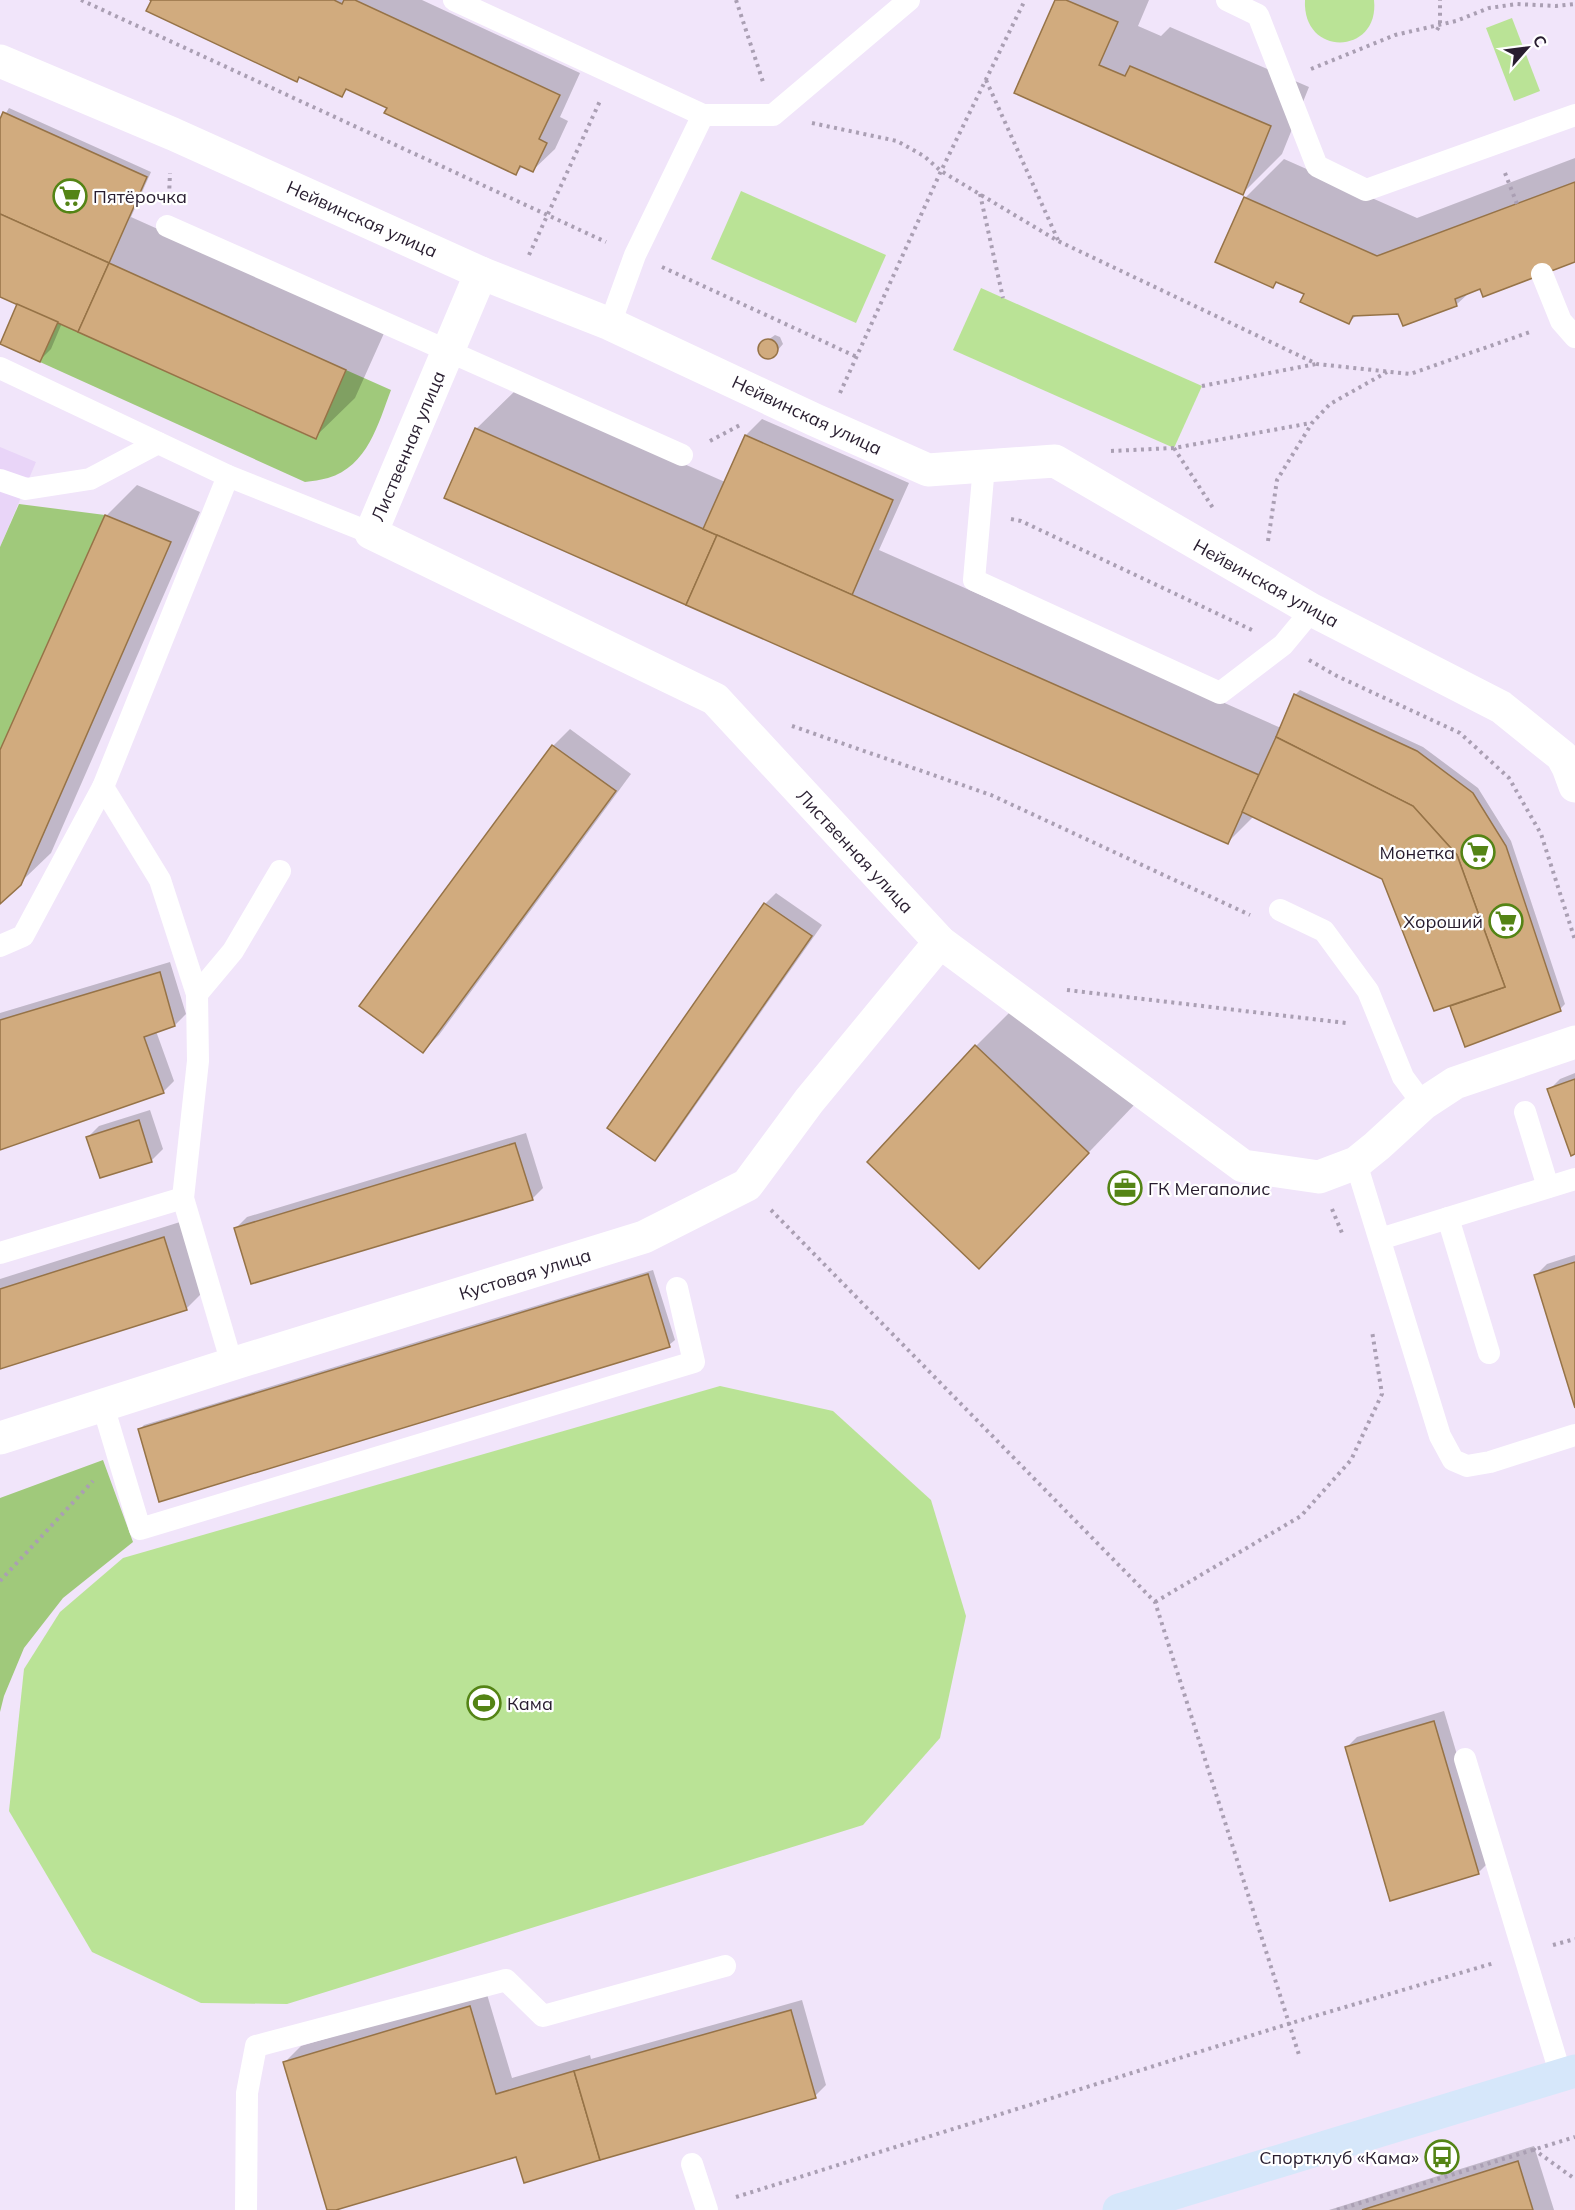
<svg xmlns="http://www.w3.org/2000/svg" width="1575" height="2210" font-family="Mulish,sans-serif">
<rect width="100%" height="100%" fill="#f1e5fa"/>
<polygon fill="#e9d5f8" points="0,447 36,462 0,547"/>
<g fill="#bae396">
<path d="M1305,0H1374C1380,55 1302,58 1305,0Z"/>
<polygon points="1512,18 1540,91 1514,101 1486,28"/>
<polygon points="741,191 886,255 856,323 711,259"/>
<polygon points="981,288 1202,386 1174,448 953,350"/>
<polygon points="720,1386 833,1411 931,1500 966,1616 940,1738 863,1825 287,2004 201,2003 92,1952 9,1811 24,1669 60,1612 123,1558"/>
</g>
<g fill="#a0c97b">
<path d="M58,322L315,439L346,370L391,390C378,424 368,466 328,478C321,480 312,481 305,482L40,362Z"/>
<polygon points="19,504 105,515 0,750 0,547"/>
<polygon points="103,1460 133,1542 63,1598 24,1648 4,1696 0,1712 0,1498"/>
</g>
<g fill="#0003">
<polygon points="153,0 422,0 580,73 560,117 568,121 555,149 533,170 523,166 516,173 348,88 342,95 301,76 297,80"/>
<polygon points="1056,0 1149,0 1138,26 1161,36 1170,27 1309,87 1282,154 1243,193 1016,92"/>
<polygon points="9,108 151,172 131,217 385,331 355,398 315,437 62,323 51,349 40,360 18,303 0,295 0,123"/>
<polygon points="1575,158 1575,261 1470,292 1456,305 1357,315 1349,322 1306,293 1278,281 1272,286 1245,198 1284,159 1417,218"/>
<polygon points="775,335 780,337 783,344 772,357 767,358 762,355 760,350 761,345"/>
<polygon points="516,390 725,482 746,435 762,419 909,483 879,550 1281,728 1295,695 1300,690 1423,747 1478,788 1511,841 1565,1004 1560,1009 1466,1045 1451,1004 1383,878 1254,816 1228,842 476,429"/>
<polygon points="137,485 200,512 51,853 0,902 0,754 106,516"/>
<polygon points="570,729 631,774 439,1035 423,1051 361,1006 553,746"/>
<polygon points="776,893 822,925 665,1149 654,1160 765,904"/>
<polygon points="170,962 186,1014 175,1025 156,1031 174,1081 163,1092 0,1148 0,1013"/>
<polygon points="1026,996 1137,1102 979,1267 976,1046"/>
<polygon points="1575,1073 1575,1153 1549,1090 1560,1079"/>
<polygon points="150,1110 163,1149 152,1160 101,1176 88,1137 99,1126"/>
<polygon points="526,1133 543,1188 532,1199 236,1228 247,1217"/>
<polygon points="180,1222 202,1293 186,1309 0,1368 0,1279"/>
<polygon points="1575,1255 1575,1403 1536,1275 1547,1264"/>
<polygon points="653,1270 675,1340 669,1345 160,1500 139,1430 144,1425"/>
<polygon points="1444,1711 1489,1862 1478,1873 1346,1748 1357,1737"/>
<polygon points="486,1991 512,2078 590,2055 591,2059 802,2000 826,2085 815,2096 517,2155 329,2210 285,2062 301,2046"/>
<polygon points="1534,2146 1554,2210 1329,2210"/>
</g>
<g fill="#d1ab7e" stroke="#967347" stroke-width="1.5">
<polygon points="150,0 334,0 342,4 344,0 355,0 560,95 539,139 547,143 533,172 520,166 516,175 384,113 387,108 346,89 342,97 299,77 297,82 146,11 151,1"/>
<polygon points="1055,0 1066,0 1118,22 1099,65 1125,76 1130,66 1271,126 1243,195 1014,93"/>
<polygon points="3,112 147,177 109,263 0,214 0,119"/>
<polygon points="1575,182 1575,262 1483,297 1480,289 1455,299 1457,306 1403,326 1398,314 1353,316 1349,324 1300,302 1304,294 1276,282 1273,288 1215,262 1244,197 1377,256"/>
<polygon points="0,214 109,263 78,332 0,297"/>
<polygon points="109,263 346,370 316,439 78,332"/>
<polygon points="17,304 58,322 40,362 0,344"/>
<circle cx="768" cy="349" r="10"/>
<polygon points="475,428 717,535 686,605 444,498"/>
<polygon points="745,435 893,500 852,595 703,529"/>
<polygon points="105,515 171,542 21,885 0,904 0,750"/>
<polygon points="717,535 1259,775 1228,844 686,605"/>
<polygon points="1294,694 1417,751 1473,793 1506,846 1561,1011 1465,1047 1450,1006 1505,987 1457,855 1413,806 1276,737"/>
<polygon points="1276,737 1413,806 1457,855 1505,987 1434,1011 1382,879 1242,812"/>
<polygon points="552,745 616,791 423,1053 359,1006"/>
<polygon points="764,903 812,936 655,1161 607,1128"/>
<polygon points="160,972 175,1026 144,1037 164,1093 0,1150 0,1020"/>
<polygon points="975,1045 1089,1153 979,1269 867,1162"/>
<polygon points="1575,1079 1575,1154 1571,1156 1547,1089"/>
<polygon points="139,1120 152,1162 100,1178 86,1137"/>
<polygon points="515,1143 533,1200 251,1284 234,1228"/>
<polygon points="164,1237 187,1310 0,1369 0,1289"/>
<polygon points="1575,1262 1575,1408 1534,1275"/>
<polygon points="648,1274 670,1347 159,1502 138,1429"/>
<polygon points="1434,1721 1479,1874 1390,1901 1345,1747"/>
<polygon points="470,2006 496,2094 574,2071 600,2160 524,2183 516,2157 336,2210 327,2210 283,2062"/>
<polygon points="791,2010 816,2098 600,2160 574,2071"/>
<polygon points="1518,2161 1533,2210 1362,2210"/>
</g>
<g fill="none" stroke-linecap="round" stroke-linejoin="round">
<g stroke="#aa9fb3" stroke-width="4" stroke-dasharray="3 4.5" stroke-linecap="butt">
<polyline points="81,0 606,242"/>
<polyline points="736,0 763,82"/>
<polyline points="1437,30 1440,25 1440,0"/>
<polyline points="1311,69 1395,35 1456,21 1489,8 1517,4 1556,6 1575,4"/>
<polyline points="986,80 1058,240"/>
<polyline points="812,123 897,141 924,156 941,171 1058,241 1317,364 1410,374 1533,331"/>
<polyline points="1505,173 1517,204"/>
<polyline points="980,194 1003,298"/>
<polyline points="169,196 170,173"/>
<polyline points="529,255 600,101"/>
<polyline points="662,267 857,357"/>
<polyline points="1202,386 1316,364"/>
<polyline points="840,393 941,171 1025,0"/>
<polyline points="710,441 740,425"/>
<polyline points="1174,448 1213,508"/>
<polyline points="1111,451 1174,448 1311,423"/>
<polyline points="1011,519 1021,521 1252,630"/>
<polyline points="1268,541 1277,480 1312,423 1330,404 1387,372"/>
<polyline points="1309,660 1337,676 1460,733 1509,778 1541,834 1575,940"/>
<polyline points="792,726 991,795 1250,915"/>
<polyline points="1067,990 1346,1023"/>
<polyline points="1332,1209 1342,1233"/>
<polyline points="771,1210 1155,1602 1300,2058"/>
<polyline points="0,1581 93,1481"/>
<polyline points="1155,1602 1301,1516 1351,1460 1382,1394 1372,1331"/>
<polyline points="1553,1945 1575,1939"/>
<polyline points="1533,2149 1575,2179"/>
<polyline points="736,2197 1288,2024 1494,1963"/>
<polyline points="1337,2210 1575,2137"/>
</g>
<g stroke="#fff" stroke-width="22">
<polyline points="454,0 703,115"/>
<polyline points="1227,0 1258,15 1317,166 1366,190 1575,115"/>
<polyline points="167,226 682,455"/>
<polyline points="1542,274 1561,321 1575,337"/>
<polyline points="610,324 635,255 703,115 773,115 909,0"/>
<polyline points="0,368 228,476 371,533"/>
<polyline points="984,466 974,580 1220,693 1283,645 1312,610"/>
<polyline points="0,480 26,489 90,479 158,443"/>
<polyline points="103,787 160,880 197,994 198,1061 183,1198 232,1364"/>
<polyline points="1280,910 1324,931 1368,991 1403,1077 1423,1104"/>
<polyline points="0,946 23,936 103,787 228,476"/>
<polyline points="197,994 233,951 280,871"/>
<polyline points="1525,1112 1548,1187"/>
<polyline points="1356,1163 1440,1436 1453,1460 1467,1466 1490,1462 1575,1435"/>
<polyline points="1448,1218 1489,1353"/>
<polyline points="1380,1239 1575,1179"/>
<polyline points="0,1253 183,1198"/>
<polyline points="103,1406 140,1529 694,1362 677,1288"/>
<polyline points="1465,1759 1561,2076"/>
<polyline points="692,2164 707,2210"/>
<polyline points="246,2210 247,2093 256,2046 506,1980 543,2016 725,1966"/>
</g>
<g stroke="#fff" stroke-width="33">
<polyline points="0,61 173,134 481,273 610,324 815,420 928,470 1055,461 1312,610 1501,707 1562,756 1568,767 1575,786"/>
<polyline points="481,273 371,533 715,699 940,942 1243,1166 1319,1177 1356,1163 1377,1146 1423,1104 1455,1083 1575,1042"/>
<polyline points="0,1438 232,1364 644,1237 747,1185 809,1101 940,942"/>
</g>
<polyline stroke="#d6e7fa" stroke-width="33" points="1119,2210 1575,2071"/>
</g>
<defs>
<symbol id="supermarket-ring" viewBox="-11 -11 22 22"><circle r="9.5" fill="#fff" stroke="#548415" stroke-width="1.5"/><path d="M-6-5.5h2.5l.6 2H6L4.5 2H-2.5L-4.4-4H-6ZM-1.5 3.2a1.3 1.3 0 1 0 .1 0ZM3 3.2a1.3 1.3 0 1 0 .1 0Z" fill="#548415"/></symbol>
<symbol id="office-ring" viewBox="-11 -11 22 22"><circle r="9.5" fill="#fff" stroke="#548415" stroke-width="1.5"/><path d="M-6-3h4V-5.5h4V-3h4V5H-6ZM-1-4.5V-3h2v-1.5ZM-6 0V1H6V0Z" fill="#548415"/></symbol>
<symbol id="stadium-ring" viewBox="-11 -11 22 22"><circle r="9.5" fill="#fff" stroke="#548415" stroke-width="1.5"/><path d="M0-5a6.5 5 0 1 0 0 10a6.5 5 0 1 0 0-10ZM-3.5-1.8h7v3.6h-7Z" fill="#548415"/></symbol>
<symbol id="bus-ring" viewBox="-11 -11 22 22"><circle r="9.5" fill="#fff" stroke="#548415" stroke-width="1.5"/><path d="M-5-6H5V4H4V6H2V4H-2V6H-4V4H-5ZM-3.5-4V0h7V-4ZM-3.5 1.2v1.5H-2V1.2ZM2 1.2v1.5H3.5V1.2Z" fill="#548415"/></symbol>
</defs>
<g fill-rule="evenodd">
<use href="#supermarket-ring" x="51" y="177" width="38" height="38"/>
<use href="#supermarket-ring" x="1459" y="833" width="38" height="38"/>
<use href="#supermarket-ring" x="1487" y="902" width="38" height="38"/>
<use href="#office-ring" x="1106" y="1169" width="38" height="38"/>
<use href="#stadium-ring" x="465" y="1684" width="38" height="38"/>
<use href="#bus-ring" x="1423" y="2138" width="38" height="38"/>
</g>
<g text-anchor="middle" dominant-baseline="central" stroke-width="4.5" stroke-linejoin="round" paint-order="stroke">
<g font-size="18" fill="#281d2f" stroke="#fff" text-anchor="start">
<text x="93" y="196">Пятёрочка</text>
<text x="1455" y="852" text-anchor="end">Монетка</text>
<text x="1483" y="921" text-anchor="end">Хороший</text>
<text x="1148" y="1188">ГК Мегаполис</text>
<text x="507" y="1703">Кама</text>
<text x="1419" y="2157" text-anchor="end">Спортклуб «Кама»</text>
</g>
<g font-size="18" fill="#281d2f" stroke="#fff">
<text transform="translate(362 219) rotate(24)">Нейвинская улица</text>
<text transform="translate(807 415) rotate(25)">Нейвинская улица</text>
<text transform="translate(408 446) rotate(-67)">Лиственная улица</text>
<text transform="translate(1266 583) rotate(29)">Нейвинская улица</text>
<text transform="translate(855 851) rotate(47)">Лиственная улица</text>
<text transform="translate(525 1274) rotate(-17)">Кустовая улица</text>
</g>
</g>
<g transform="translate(1527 48) rotate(62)" stroke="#ffffff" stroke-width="4.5" paint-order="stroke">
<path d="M0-4.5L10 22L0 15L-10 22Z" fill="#281d2f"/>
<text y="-9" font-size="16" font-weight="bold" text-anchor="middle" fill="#281d2f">С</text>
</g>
</svg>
